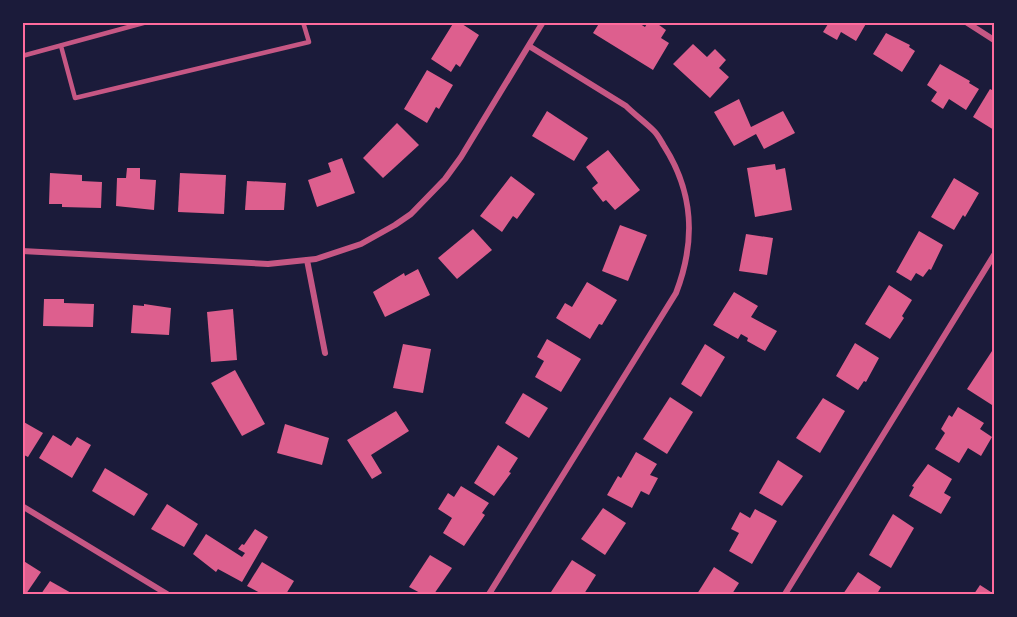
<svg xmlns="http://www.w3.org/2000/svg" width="1017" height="617" font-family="Quicksand,sans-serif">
<rect width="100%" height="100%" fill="#1b1b3a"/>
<g fill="#dd5f8e">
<polygon points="454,22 459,22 479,35 460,67 456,64 451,72 431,59"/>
<polygon points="600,22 637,22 645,27 648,22 655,22 666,30 661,38 669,43 653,70 593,33"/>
<polygon points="824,22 867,22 856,41 841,32 837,40 823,32 828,24"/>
<polygon points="886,33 910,45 909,47 915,51 902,72 873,54"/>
<polygon points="693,44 707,57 715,49 726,60 719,68 729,77 710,98 673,64"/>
<polygon points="940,64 970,81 969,83 979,89 966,110 949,99 943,109 931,101 937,92 927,85"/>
<polygon points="427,70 453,85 439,109 436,107 427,123 404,109"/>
<polygon points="990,89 994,91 994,130 973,117"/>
<polygon points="739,99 751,127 783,111 795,133 764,149 756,134 734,146 714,112"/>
<polygon points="547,111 588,138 574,161 532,136"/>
<polygon points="397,123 419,145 383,178 363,158"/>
<polygon points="608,150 640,190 615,210 606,200 603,202 592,188 598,183 586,167"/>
<polygon points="342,158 355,193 317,207 308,180 331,172 328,163"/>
<polygon points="775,164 776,170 785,168 792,210 755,217 747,168"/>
<polygon points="127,168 140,168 140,179 156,180 154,210 116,206 117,178 126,178"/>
<polygon points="50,173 82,175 82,181 102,182 101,208 62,207 62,204 49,204"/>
<polygon points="180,173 226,175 224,214 178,212"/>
<polygon points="511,176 535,194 517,219 513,216 502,232 480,216"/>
<polygon points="954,178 979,193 965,217 963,215 954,230 931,217"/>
<polygon points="247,181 286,183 284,210 245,210"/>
<polygon points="620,225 647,235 628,281 602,271"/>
<polygon points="473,229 492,250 457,279 438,258"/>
<polygon points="919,231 943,245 931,270 929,269 923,277 916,273 911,281 896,272"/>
<polygon points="746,234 773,238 767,275 739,271"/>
<polygon points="418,269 430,295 385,317 373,292 404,273 405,276"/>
<polygon points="587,282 617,300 602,325 599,324 590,339 556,318 565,303 572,307"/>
<polygon points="889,285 912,300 902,316 904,318 890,339 865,324"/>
<polygon points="734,292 758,306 751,317 777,331 765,351 747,341 748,338 741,334 738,339 713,325"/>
<polygon points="44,299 64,299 64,303 94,304 93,327 43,326"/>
<polygon points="144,304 171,308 169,335 131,333 133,305 144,306"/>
<polygon points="233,309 237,360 211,362 207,312"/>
<polygon points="547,339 581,359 561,392 535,377 544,361 537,357"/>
<polygon points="855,343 879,358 866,382 864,381 858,390 836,376"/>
<polygon points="403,344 431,349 423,393 393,388"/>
<polygon points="705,344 725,357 701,397 681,384"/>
<polygon points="994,348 994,400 992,405 967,389"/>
<polygon points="235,370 265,424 242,436 211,383"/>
<polygon points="523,393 548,408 529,438 505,423"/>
<polygon points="670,397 693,412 667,454 643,439"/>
<polygon points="823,398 845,411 820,453 796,438"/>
<polygon points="958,407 984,423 980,429 992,437 981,456 968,448 959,463 935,449 945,433 941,429 949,415 952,417"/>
<polygon points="396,411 409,431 371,455 382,473 372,479 347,440"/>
<polygon points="22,421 43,433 28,457 22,454"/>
<polygon points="285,424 329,438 322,465 277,453"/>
<polygon points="53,435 71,446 77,437 91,445 72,478 39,458"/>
<polygon points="498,445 518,458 509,472 511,473 494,496 474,483"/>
<polygon points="636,452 657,464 650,475 658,478 649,495 641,491 632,508 607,495 618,476 621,478"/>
<polygon points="778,460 803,476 782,506 759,493"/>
<polygon points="928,464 952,479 944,493 951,497 941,514 909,496 914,487 912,486"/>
<polygon points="105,468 148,494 134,516 92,491"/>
<polygon points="461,486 489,503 482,513 485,515 464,546 443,533 452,518 438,509 448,493 454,497"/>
<polygon points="167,504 198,524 184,547 151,529"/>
<polygon points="603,508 626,523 605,555 581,539"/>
<polygon points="755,509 777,521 752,564 729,551 739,533 731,529 740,512 750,518"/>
<polygon points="893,514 914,528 891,568 869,555"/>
<polygon points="255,529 268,537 242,582 218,569 216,572 193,554 206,534 242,557 245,553 238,549 242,544 244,545"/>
<polygon points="430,555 452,568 434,594 422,594 409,587"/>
<polygon points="22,560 41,572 26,594 22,594"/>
<polygon points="572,560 596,575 584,594 552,594 551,592"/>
<polygon points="262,562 294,581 286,594 262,594 247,586"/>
<polygon points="714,567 739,583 732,594 697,594"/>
<polygon points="858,572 881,587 877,594 843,594"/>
<polygon points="50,581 73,594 41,594"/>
<polygon points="980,585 994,594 974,594"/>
</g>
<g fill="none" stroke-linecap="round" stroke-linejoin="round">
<g stroke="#c65784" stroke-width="4.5">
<polyline points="61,46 75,98 309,42 303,22"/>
<polyline points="22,56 147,22"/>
</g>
<g stroke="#c65784" stroke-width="6">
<polyline points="966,22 994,40"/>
<polyline points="22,251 268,264 316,259 361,244 395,225 411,214 445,179 461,157 543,22"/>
<polyline points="307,260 325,353"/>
<polyline points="22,506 167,594"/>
<path d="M489,594L676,293C696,241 694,193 664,146C661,141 658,135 654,131C645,122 635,115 626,106L529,46"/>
<polyline points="785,594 994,255"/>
</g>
</g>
<rect width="1017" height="617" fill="none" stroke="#1b1b3a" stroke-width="48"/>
<rect x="24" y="24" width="969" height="569" fill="none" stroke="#ff6b9d" stroke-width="2"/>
</svg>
